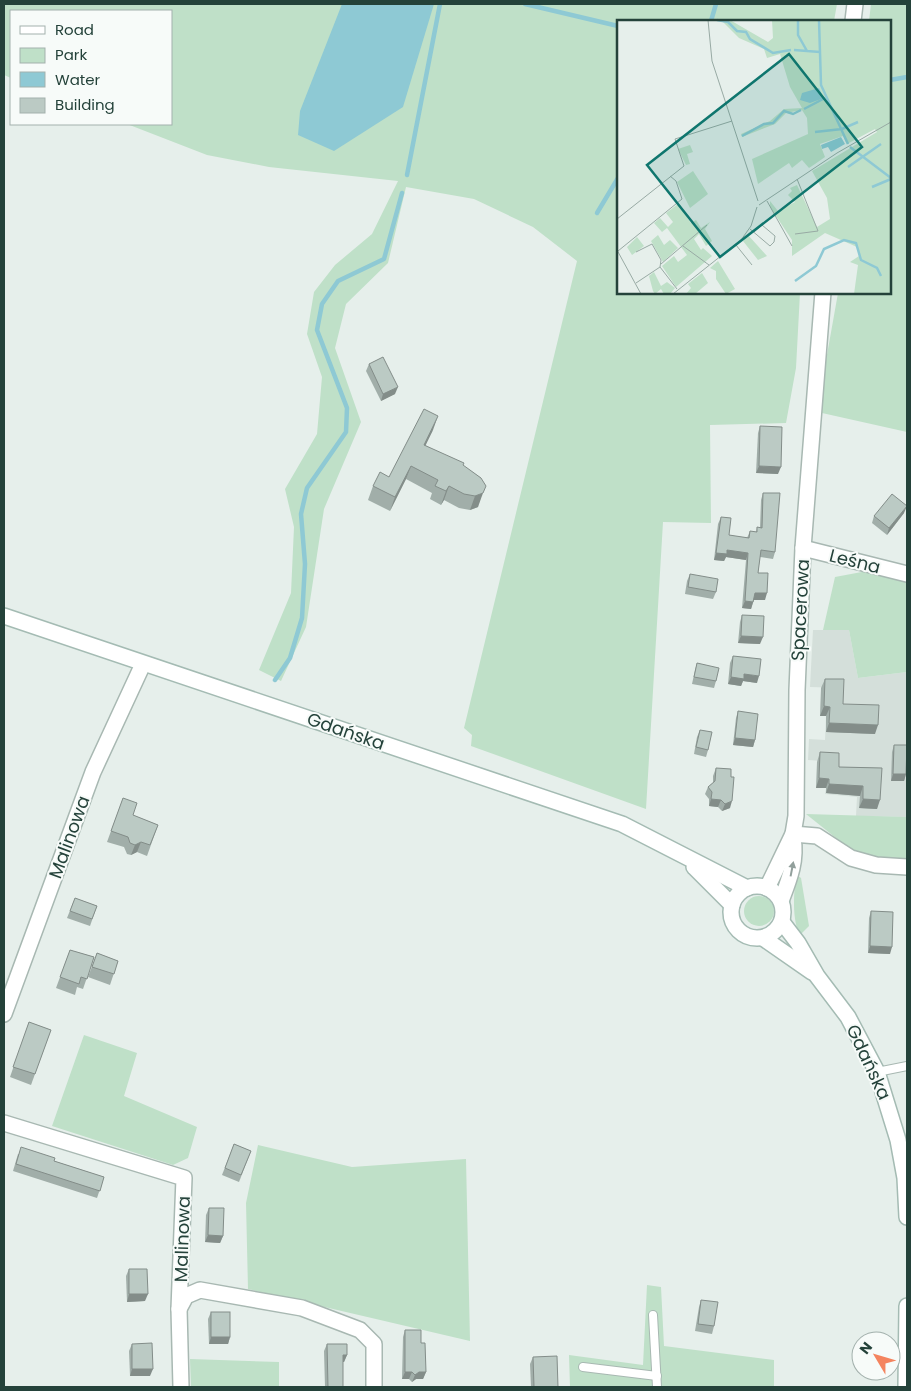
<svg xmlns="http://www.w3.org/2000/svg" width="911" height="1391" font-family="Poppins,sans-serif">
<rect width="100%" height="100%" fill="#e6efeb"/>
<polygon fill="#d4dfda" points="813,630 849,630 858,678 907,672 907,817 856,816 857,797 825,794 826,788 834,788 837,762 808,760 809,739 825,740 826,716 840,716 842,688 810,687"/>
<g fill="#bfe0c8">
<polygon points="4,4 837,4 834,21 618,21 618,292 800,293 796,368 786,423 710,425 711,523 663,522 646,809 471,746 472,735 464,728 577,261 533,227 474,199 406,187 388,263 346,304 335,348 361,422 324,509 306,627 281,681 259,670 291,593 294,527 285,489 317,434 322,377 307,334 314,292 335,265 372,234 398,181 269,167 207,155 127,124 171,124 171,11 11,11 11,78 4,75"/>
<polygon points="871,4 907,4 907,432 822,413 825,366 838,293 890,292 890,21 869,21"/>
<polygon points="867,571 907,580 907,672 858,678 849,630 823,630 835,577"/>
<polygon points="806,814 907,817 907,858 870,858 846,846"/>
<path d="M797,875L801,878L809,926L800,935C792,922 793,890 797,875Z"/>
<circle cx="759" cy="911" r="15"/>
<polygon points="84,1035 137,1053 124,1096 197,1127 188,1158 173,1165 52,1126"/>
<polygon points="258,1145 352,1167 466,1159 470,1341 248,1289 246,1203"/>
<polygon points="647,1285 661,1287 664,1346 774,1360 774,1387 570,1387 569,1355 643,1365"/>
<polygon points="190,1359 279,1362 279,1387 191,1387"/>
</g>
<polygon fill="#8ec9d4" points="342,4 434,4 403,107 334,151 298,135 300,111"/>
<g fill="none" stroke-linecap="round" stroke-linejoin="round">
<g stroke="#8ec9d4" stroke-width="4.5">
<polyline points="525,4 618,26"/>
<polyline points="711,21 716,4"/>
<polyline points="890,80 907,77"/>
<polyline points="407,175 440,4"/>
<polyline points="597,213 618,178"/>
<polyline points="275,680 290,658 302,618 305,564 301,514 307,488 346,432 347,408 317,330 322,304 338,281 384,259 402,193"/>
</g>
<defs>
<g id="lane">
<polyline points="877,1072 907,1066"/>
<polyline points="653,1315 657,1387"/>
<polyline points="583,1367 657,1376"/>
</g>
<g id="street">
<polyline points="853,21 855,4"/>
<polyline points="803,548 907,574"/>
<polyline points="793,834 817,836 851,858 876,865 907,867"/>
<polyline points="767,888 793,834 796,816 797,690 803,548 823,292"/>
<path d="M781,901C789,880 797,861 793,838"/>
<polyline points="4,1014 93,772 143,664"/>
<polyline points="4,1123 184,1178 179,1309 181,1387"/>
<polyline points="179,1309 186,1296 200,1290 302,1308 360,1330 374,1344 374,1387"/>
</g>
<g id="secondary">
<polyline points="4,616 622,824 747,888"/>
<polyline points="694,867 732,905"/>
<circle cx="757" cy="912" r="26"/>
<polyline points="782,922 798,943 817,976 848,1017 877,1072 898,1140 905,1178 907,1217"/>
<polyline points="763,938 812,972"/>
<polyline points="906,1387 907,1306"/>
</g>
</defs>
<use href="#lane" stroke="#a8b8b2" stroke-width="10"/>
<use href="#street" stroke="#a8b8b2" stroke-width="18"/>
<use href="#secondary" stroke="#a4bbb3" stroke-width="18"/>
<use href="#lane" stroke="#fff" stroke-width="8"/>
<use href="#street" stroke="#fff" stroke-width="15"/>
<use href="#secondary" stroke="#fff" stroke-width="15"/>
</g>
<g fill="#a1aea9">
<polygon points="369,364 395,394 381,401 366,371"/>
<polygon points="760,426 778,474 756,473 758,433"/>
<polygon points="433,430 425,445 463,466 481,478 478,507 470,510 459,508 444,500 441,505 430,499 432,493 406,479 390,511 368,500 373,486 389,477"/>
<polygon points="763,493 775,552 773,559 760,557 758,573 765,600 754,600 751,609 742,608 746,560 726,557 724,561 714,560 718,524 721,517 729,535 747,538 750,531 756,532 757,527 760,528 761,500"/>
<polygon points="904,513 887,535 872,523 874,516"/>
<polygon points="690,574 716,592 713,599 685,594 687,581"/>
<polygon points="742,615 760,644 738,643 740,622"/>
<polygon points="733,656 757,683 743,681 741,686 728,684 730,663"/>
<polygon points="697,663 716,681 714,688 692,684 695,670"/>
<polygon points="825,679 843,704 875,734 826,732 826,716 820,716 821,688"/>
<polygon points="738,711 755,740 753,747 733,745 736,718"/>
<polygon points="700,730 708,750 706,757 694,754 697,737"/>
<polygon points="894,745 906,774 904,781 891,781 892,752"/>
<polygon points="820,752 839,767 882,768 877,809 859,808 860,796 826,793 826,788 816,788 817,762"/>
<polygon points="716,768 730,808 722,811 718,807 709,806 709,799 705,794 708,787 713,783 713,776"/>
<polygon points="123,798 133,815 158,825 147,856 137,852 131,855 127,854 124,847 107,842"/>
<polygon points="75,898 97,906 90,926 67,918"/>
<polygon points="871,911 890,954 868,953 869,918"/>
<polygon points="70,950 94,957 83,989 77,987 75,995 56,988"/>
<polygon points="97,953 118,961 110,985 88,977"/>
<polygon points="29,1022 51,1030 31,1085 10,1077"/>
<polygon points="234,1144 251,1151 239,1182 222,1175"/>
<polygon points="18,1154 54,1161 104,1177 97,1198 13,1171"/>
<polygon points="209,1208 223,1236 220,1243 205,1242 206,1215"/>
<polygon points="129,1269 145,1301 127,1302 126,1276"/>
<polygon points="701,1300 714,1326 712,1334 695,1331 699,1307"/>
<polygon points="211,1312 230,1337 228,1344 209,1344 208,1319"/>
<polygon points="405,1330 421,1343 426,1372 423,1379 416,1379 412,1382 409,1379 402,1379 403,1337"/>
<polygon points="132,1344 150,1376 130,1376 129,1351"/>
<polygon points="327,1344 347,1355 344,1362 343,1362 343,1387 325,1387 324,1351"/>
<polygon points="533,1357 558,1387 531,1387 530,1364"/>
</g>
<g fill="#838d89">
<polygon points="398,387 395,394 381,401 383,394"/>
<polygon points="438,416 433,430 419,459 424,445"/>
<polygon points="411,466 406,479 390,511 395,497"/>
<polygon points="759,466 781,467 778,474 756,473"/>
<polygon points="449,486 444,500 441,505 446,491"/>
<polygon points="483,493 478,507 470,510 475,496"/>
<polygon points="907,506 904,513 887,535 889,528"/>
<polygon points="727,550 748,553 746,560 726,557 724,561 714,560 716,553"/>
<polygon points="755,593 767,593 765,600 752,600"/>
<polygon points="745,601 753,602 751,609 742,608"/>
<polygon points="741,636 763,637 760,644 738,643"/>
<polygon points="744,674 759,676 757,683 743,681 741,686 728,684 731,677"/>
<polygon points="824,706 830,707 826,716 820,716"/>
<polygon points="829,723 878,725 875,734 826,732"/>
<polygon points="735,738 755,740 753,747 733,745"/>
<polygon points="893,774 906,774 904,781 891,781"/>
<polygon points="819,778 829,779 826,788 816,788"/>
<polygon points="829,784 863,786 860,796 826,793"/>
<polygon points="711,799 721,800 718,807 709,806"/>
<polygon points="863,799 880,800 877,809 859,808"/>
<polygon points="732,801 730,808 722,811 725,804"/>
<polygon points="141,842 137,852 131,855 135,845"/>
<polygon points="870,946 892,947 890,954 868,953"/>
<polygon points="208,1235 223,1236 220,1243 205,1242"/>
<polygon points="129,1294 148,1294 145,1301 127,1302"/>
<polygon points="211,1337 230,1337 228,1344 209,1344"/>
<polygon points="343,1355 347,1355 344,1362 340,1362"/>
<polygon points="132,1369 153,1369 150,1376 130,1376"/>
<polygon points="405,1372 412,1372 409,1379 402,1379"/>
<polygon points="419,1372 426,1372 423,1379 416,1379 412,1382 415,1375"/>
</g>
<g fill="#bbcac4" stroke="#838d89">
<polygon points="383,357 398,387 383,394 369,364"/>
<polygon points="424,409 438,416 424,445 464,463 463,465 481,478 486,486 483,493 475,496 464,494 449,486 446,491 435,486 438,480 411,466 395,497 373,486 380,472 389,477"/>
<polygon points="760,426 782,427 781,467 759,466"/>
<polygon points="763,493 780,493 775,552 761,550 758,573 768,573 767,593 755,593 753,602 745,601 748,553 727,550 727,554 716,553 721,517 731,518 729,535 749,538 750,531 757,532 757,527 762,528"/>
<polygon points="892,494 907,506 889,528 874,516"/>
<polygon points="690,574 718,579 716,592 688,587"/>
<polygon points="742,615 764,616 763,637 741,636"/>
<polygon points="733,656 761,659 759,676 744,674 744,679 731,677"/>
<polygon points="697,663 719,668 716,681 694,677"/>
<polygon points="825,679 844,679 843,704 879,705 878,725 829,723 830,707 824,706"/>
<polygon points="738,711 758,714 755,740 735,738"/>
<polygon points="700,730 712,732 708,750 696,747"/>
<polygon points="894,745 907,745 906,774 893,774"/>
<polygon points="820,752 839,753 839,767 882,768 880,800 863,799 863,786 829,784 829,779 819,778"/>
<polygon points="716,768 731,769 731,777 734,777 732,801 725,804 721,800 711,799 712,792 708,787 715,781"/>
<polygon points="123,798 137,803 133,815 158,825 150,845 141,842 135,845 130,843 128,837 111,831"/>
<polygon points="75,898 97,906 92,919 70,911"/>
<polygon points="871,911 893,912 892,947 870,946"/>
<polygon points="70,950 94,957 87,979 81,977 79,984 60,977"/>
<polygon points="97,953 118,961 114,974 92,967"/>
<polygon points="29,1022 51,1030 35,1074 13,1067"/>
<polygon points="234,1144 251,1151 241,1175 225,1168"/>
<polygon points="21,1147 55,1158 54,1161 104,1177 100,1191 16,1164"/>
<polygon points="209,1208 224,1208 223,1236 208,1235"/>
<polygon points="129,1269 147,1269 148,1294 129,1294"/>
<polygon points="701,1300 718,1302 714,1326 698,1324"/>
<rect x="211" y="1312" width="19" height="25"/>
<polygon points="405,1330 421,1330 421,1343 425,1343 426,1372 419,1372 415,1375 412,1372 405,1372"/>
<polygon points="152,1343 153,1369 132,1369 132,1344"/>
<polygon points="327,1344 347,1344 347,1355 343,1355 343,1387 328,1387"/>
<polygon points="557,1356 558,1387 534,1387 533,1357"/>
</g>
<defs><path id="oneway-solid" d="M-6-.8H1V-3.2L6.5 0L1 3.2V.8H-6Z" transform="scale(1.25)"/></defs>
<use fill="#92a09c" href="#oneway-solid" transform="translate(792 869) rotate(-79)"/>
<g text-anchor="middle" dominant-baseline="central" stroke-width="4" stroke-linejoin="round" paint-order="stroke">
<g font-size="18" fill="#24423a" stroke="#f7fbf9">
<text transform="translate(855 561) rotate(14)">Leśna</text>
<text transform="translate(800 610) rotate(-87)">Spacerowa</text>
<text transform="translate(346 731) rotate(19)">Gdańska</text>
<text transform="translate(69 837) rotate(-70)">Malinowa</text>
<text transform="translate(869 1062) rotate(65)">Gdańska</text>
<text transform="translate(182 1239) rotate(-88)">Malinowa</text>
</g>
</g>
<g transform="translate(617 20)">
<rect width="274" height="274" fill="#e6efeb"/>
<path d="M95,0H113L151,22L156,18L155,0H274V274H237L241,245L233,242L242,236L240,227L208,213L175,236V220L153,187V181L161,191L178,182L171,175L175,171L173,168L180,165L200,207L213,199L210,178L195,151L260,112L258,109L230,124L226,116L203,124L208,137L198,144L192,148L185,140L175,148L172,143L141,164L135,139L191,114L190,98L185,90L169,93L158,104L125,117L124,114L153,101L167,89L185,88L173,67L163,34L150,38L147,29L122,18L106,2ZM73,125L76,132L70,134L73,144L69,145L61,129ZM76,151L91,174L73,188L60,162ZM61,184L74,203L79,200L84,208L93,202L88,209L95,221L89,226L82,214L77,219L84,230L86,228L95,236L59,267L45,246L57,236L61,242L70,235L50,208L45,212L37,203L43,198L51,207L56,202L49,193ZM41,215L47,225L53,220L61,228L46,242L34,221ZM131,215L150,236L141,240L126,221ZM20,217L27,226L15,235L10,227ZM101,241L118,269L109,274L99,259V251L93,248ZM37,252L44,266L50,262L58,268L53,274H47L44,269L38,274L36,271L32,256ZM85,253L91,263L78,274H69L74,268L71,264Z" fill="#bfe0c8"/>
<path d="M202,68L207,78L193,83L183,80L185,73ZM224,117L228,124L214,132L211,127L205,129L204,125Z" fill="#8ec9d4"/>
<path fill="none" stroke="#8ec9d4" stroke-width="2.5" d="M100,0L111,2L120,11L129,12L133,19L156,33L174,30M202,0L204,65L231,124M181,1V15L190,31M177,30L203,32M187,89L208,78M198,112L225,109L241,102M125,116L147,104L156,103L167,91L176,94L184,90M233,127L274,158M231,147L264,124M255,167L274,159M178,261L199,246L207,229L227,220L239,223L244,240L260,248L264,256"/>
<path fill="none" stroke="#98aaa4" stroke-width="1" d="M91,0L95,41L141,181M150,181L175,226M142,185L220,133L274,102M0,199L67,146L58,119L115,101M133,209L153,226L157,222L158,216L145,205L137,212M178,214L201,211L180,159M119,225L135,245M66,226L92,245M0,230L24,274M1,231L65,179L59,161L53,156M19,232L35,224L44,240L43,247L60,269M44,244L90,205M19,263L43,247M56,274L124,220L134,206L140,187"/>
<path fill="#0f766e" fill-opacity="0.15" stroke="#0f766e" stroke-width="2.5" d="M172,34L245,127L103,237L30,145Z"/>
<rect width="274" height="274" fill="none" stroke="#24423a" stroke-width="2.5"/>
</g>
<rect width="911" height="1391" fill="none" stroke="#24423a" stroke-width="10"/>
<rect x="10" y="10" width="162" height="115" fill="#f7fbf9" stroke="#a3b1ad"/>
<rect x="20" y="26" width="25" height="8" fill="#ffffff" stroke="#a3b1ad"/>
<text x="55" y="35" font-size="15" fill="#24423a">Road</text>
<rect x="20" y="48" width="25" height="15" fill="#bfe0c8" stroke="#a3b1ad"/>
<text x="55" y="60" font-size="15" fill="#24423a">Park</text>
<rect x="20" y="72" width="25" height="15" fill="#8ec9d4" stroke="#a3b1ad"/>
<text x="55" y="85" font-size="15" fill="#24423a">Water</text>
<rect x="20" y="98" width="25" height="15" fill="#bbcac4" stroke="#a3b1ad"/>
<text x="55" y="110" font-size="15" fill="#24423a">Building</text>
<g transform="translate(876 1356) rotate(308)"><circle r="24" fill="#f7fbf9" stroke="#a3b1ad"/>
<path d="M0-4L9 19L0 12L-9 19Z" fill="#f4845f"/>
<text y="-8" font-size="14" font-weight="bold" text-anchor="middle" fill="#24423a">N</text>
</g>
</svg>
